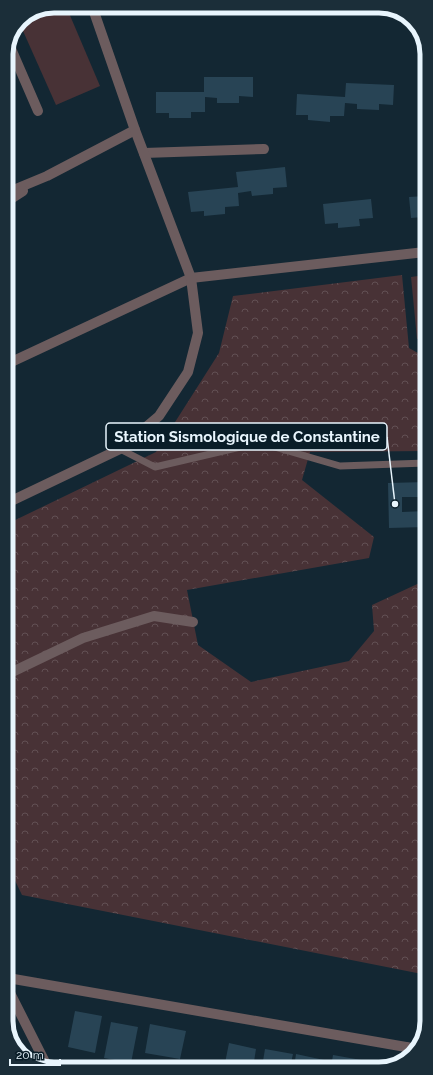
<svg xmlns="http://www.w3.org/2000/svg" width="433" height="1075" font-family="Raleway,sans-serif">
<defs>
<pattern id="forest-crowns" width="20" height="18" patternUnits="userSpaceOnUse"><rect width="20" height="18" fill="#483236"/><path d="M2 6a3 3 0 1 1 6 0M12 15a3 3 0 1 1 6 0" fill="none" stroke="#625054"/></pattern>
</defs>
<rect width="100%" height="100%" fill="#132733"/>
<polygon fill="url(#forest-crowns)" points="402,275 409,348 425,357 426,451 310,452 302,480 374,537 369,558 187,590 198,645 251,682 349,661 374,631 372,605 426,580 427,975 22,895 8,866 7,524 156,452 219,353 233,296"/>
<g fill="#483236">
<polygon points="54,6 66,6 100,86 56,105 19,22 20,20"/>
<polygon points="425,275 425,338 417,339 411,277"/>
</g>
<g fill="#284455">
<polygon points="204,77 253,77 253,97 239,96 239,103 217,103 217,98 205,97 205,112 191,112 191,118 169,118 169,113 156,113 156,92 204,92"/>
<polygon points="346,83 394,85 393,105 379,104 379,110 357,109 357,104 345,103 344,116 330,116 330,122 308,120 308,115 296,115 297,94 345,97"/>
<polygon points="285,167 287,187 273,188 273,194 252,196 251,191 238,193 239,206 225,207 225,214 204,216 204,211 191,212 188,192 238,187 236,172"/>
<polygon points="425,196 425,221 424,221 423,217 411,218 409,197"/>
<polygon points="371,199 373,218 359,219 360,226 338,228 338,223 325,224 323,204"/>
<polygon points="426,482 426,497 402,497 402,512 426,511 426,527 389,528 388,483"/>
<polygon points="75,1011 102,1016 95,1053 68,1047"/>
<polygon points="111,1022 138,1027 131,1063 104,1058"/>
<polygon points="150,1024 186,1031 180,1059 145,1053"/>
<polygon points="229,1043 256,1049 253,1068 224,1068"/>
<polygon points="265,1049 293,1054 290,1067 262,1067"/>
<polygon points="296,1054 324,1060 322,1067 294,1067"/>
<polygon points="333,1055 367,1061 366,1067 331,1067"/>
</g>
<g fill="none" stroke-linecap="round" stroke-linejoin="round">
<polyline stroke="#6c5c5e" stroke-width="7" points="120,449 155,467 249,445 271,446 340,466 426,463"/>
<g stroke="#6c5c5e" stroke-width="10">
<polyline points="9,44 38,111"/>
<polyline points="144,153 264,149"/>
<polyline points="6,193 47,176 135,130"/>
<polyline points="6,202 23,191"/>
<polyline points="7,364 191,278 425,252"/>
<polyline points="7,503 120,449 159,416 188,372 198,333 191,278 135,130 92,6"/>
<polyline points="8,674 83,638 154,616 193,622"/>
<polyline points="8,978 406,1047"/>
<polyline points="8,989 48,1068"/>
<polyline points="410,1055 406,1047 418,1049"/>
</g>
</g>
<path d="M0 0H433V1075H0ZM54 13H379A41 41 0 0 1 420 54V1021A41 41 0 0 1 379 1062H54A41 41 0 0 1 13 1021V54A41 41 0 0 1 54 13Z" fill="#1b2e39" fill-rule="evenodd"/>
<path fill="none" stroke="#e8f5fd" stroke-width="5" d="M54 13H379A41 41 0 0 1 420 54V1021A41 41 0 0 1 379 1062H54A41 41 0 0 1 13 1021V54A41 41 0 0 1 54 13Z"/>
<path fill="none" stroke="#e8f5fd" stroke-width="1.5" d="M395 504L387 437"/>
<circle fill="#e8f5fd" stroke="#091d28" stroke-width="1.5" cx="395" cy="504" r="4"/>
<rect fill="#091d28" stroke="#e8f5fd" stroke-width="1.5" x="106" y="423" width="281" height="27" rx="4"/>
<g font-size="15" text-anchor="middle" font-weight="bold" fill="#e8f5fd">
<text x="247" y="442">Station Sismologique de Constantine</text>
</g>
<path d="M10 1059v6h50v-6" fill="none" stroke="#e8f5fd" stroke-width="2"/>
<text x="16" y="1059" font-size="12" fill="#e8f5fd" stroke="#091d28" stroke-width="3" paint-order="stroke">20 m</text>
</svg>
